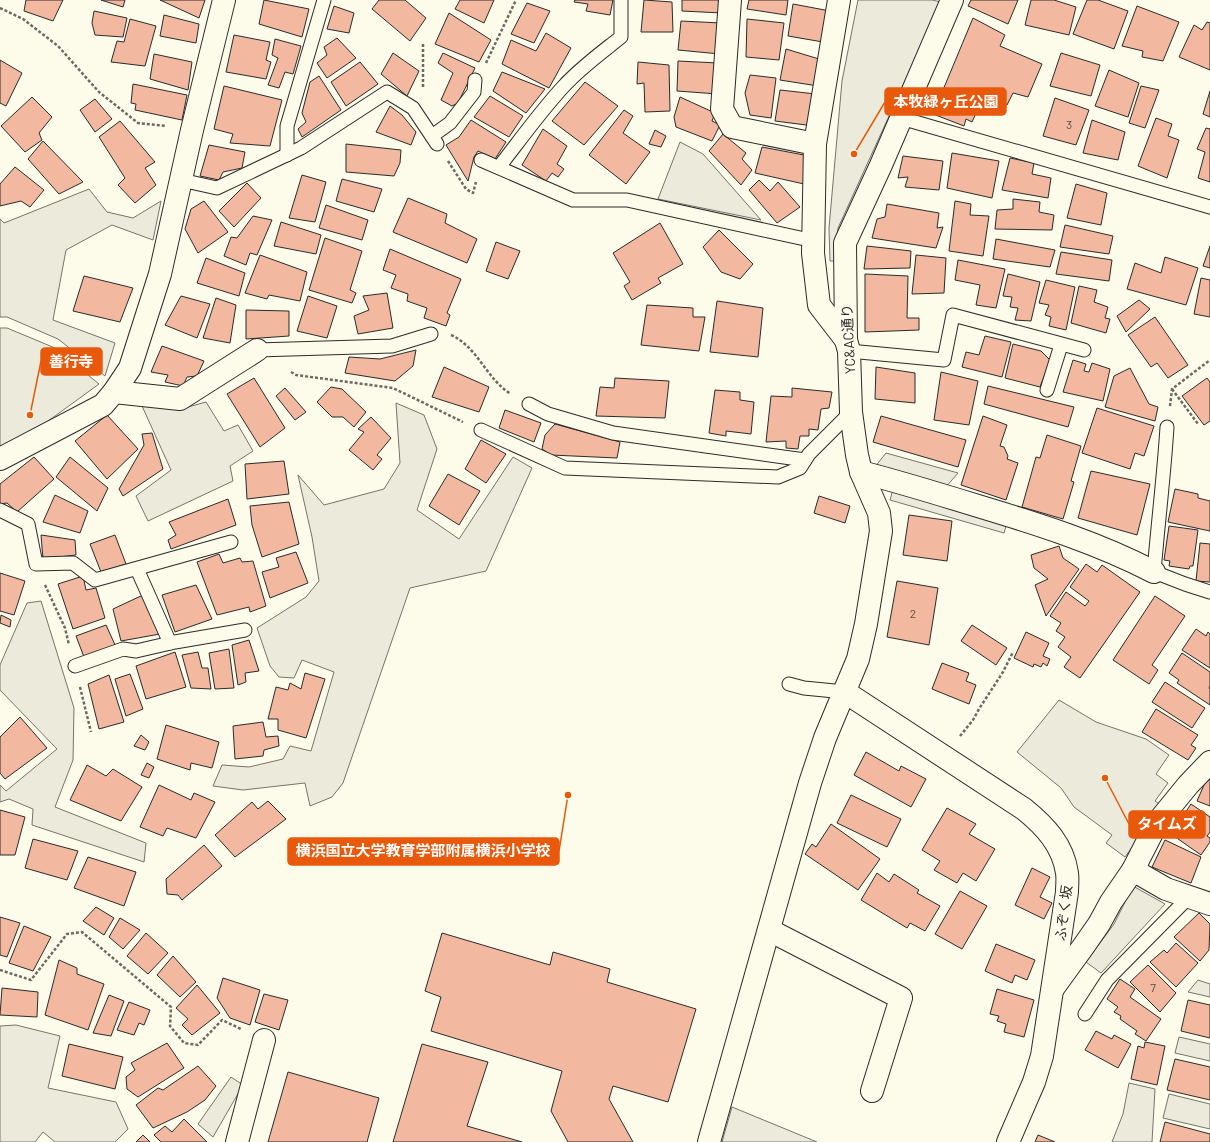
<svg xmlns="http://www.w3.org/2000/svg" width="1210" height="1142" font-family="Barlow,'Noto Sans JP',sans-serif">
<rect width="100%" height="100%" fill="#fdfbea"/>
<g fill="#ecebdb" stroke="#74746e">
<polygon points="858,0 932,0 941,2 838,228 835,261 830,261 829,228 842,81"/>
<polygon points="89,189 107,212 133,218 161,201 153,240 112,225 66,250 53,320 115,343 105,376 58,339 7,317 0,317 0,219 4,223"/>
<polygon points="0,328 7,328 55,348 99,384 0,456"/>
<polygon points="396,403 424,415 437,449 417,510 459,539 513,457 532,468 486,571 410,588 343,783 332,797 310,806 305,783 243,790 213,786 222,765 249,767 283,759 290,746 311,751 334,672 302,660 294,678 279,677 270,666 257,628 306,597 319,581 312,537 298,475 324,505 384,489 400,463"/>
<polygon points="41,601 74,708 73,760 55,807 146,843 144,862 32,825 33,809 9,799 0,802 0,785 6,791 57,749 0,690 0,665 27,603"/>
<polygon points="1133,886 1165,904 1101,973 1086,962 1114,924"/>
<polygon points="16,1025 60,1036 48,1088 116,1102 128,1129 115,1142 55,1142 43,1132 35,1142 0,1142 0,1026"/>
<polygon points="1129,1083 1155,1089 1152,1142 1112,1142 1123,1114"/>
<polygon points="732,1107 817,1142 722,1142"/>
</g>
<g fill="#eceadb" stroke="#74746e">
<polygon points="680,142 703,154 761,220 658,199"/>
<polygon points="206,402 224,431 238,425 253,451 230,466 233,481 148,521 136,496 171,470 142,406 188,407"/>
<polygon points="886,453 958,473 945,488 874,468"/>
<polygon points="893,489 1007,523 1004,533 890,500"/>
<polygon points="1059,700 1096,722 1146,739 1169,755 1156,774 1168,783 1155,801 1162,806 1125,857 1106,843 1112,835 1074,807 1061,788 1017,752"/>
<polygon points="1198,980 1210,984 1210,997 1188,992"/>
<polygon points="1179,1037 1210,1044 1210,1061 1175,1053"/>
<polygon points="231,1077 243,1085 213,1137 198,1124"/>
<polygon points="1169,1094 1210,1104 1210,1129 1163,1118"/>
</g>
<g fill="#f2b8a0" stroke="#2b2b2b">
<polygon points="26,0 63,0 53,21 24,11"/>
<polygon points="101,0 125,0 123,7"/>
<polygon points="160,0 205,0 199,18"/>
<polygon points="264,0 309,9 302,37 259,24"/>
<polygon points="379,0 405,0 426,18 410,41 372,9"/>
<polygon points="460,0 494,0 484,23 455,9"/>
<polygon points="575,0 613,0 610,15 586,11 588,4 574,2"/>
<polygon points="644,0 672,2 673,32 641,32"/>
<polygon points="682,0 722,0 722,13 682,11"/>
<polygon points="749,0 788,0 786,15 747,9"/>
<polygon points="971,0 1018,0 1008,24 968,6"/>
<polygon points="1031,0 1054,0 1076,7 1069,35 1025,25"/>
<polygon points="1087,0 1098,0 1128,11 1114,49 1073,34"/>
<polygon points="527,3 550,11 534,43 511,34"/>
<polygon points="793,4 830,11 823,42 788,36"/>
<polygon points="334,6 354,13 349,33 327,29"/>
<polygon points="1137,6 1179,22 1163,61 1142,57 1143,51 1122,46"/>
<polygon points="94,11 127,18 123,37 95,35 92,23"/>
<polygon points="449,13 491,40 479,62 435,44"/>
<polygon points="164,15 199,24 196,43 160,36"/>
<polygon points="973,18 1005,35 1000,46 1042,64 1028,97 1013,93 1007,105 983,98 972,122 966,119 964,126 933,114"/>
<polygon points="130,19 156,26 145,66 111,62 117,41 124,42"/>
<polygon points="747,19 784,23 779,60 746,57"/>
<polygon points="681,21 721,23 720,54 678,50"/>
<polygon points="1207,22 1210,23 1210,70 1179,57 1194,25 1202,30"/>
<polygon points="546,33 571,48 549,88 502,64 511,40 536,51"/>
<polygon points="234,35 270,42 266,60 271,62 266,79 226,72"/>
<polygon points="337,38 356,58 327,78 317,63 327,55 324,47"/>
<polygon points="275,39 301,46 293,74 285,72 279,88 268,85 278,58 272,55"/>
<polygon points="786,49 819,59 818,86 780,80"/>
<polygon points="393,53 419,71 407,96 381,74"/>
<polygon points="443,53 475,68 458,103 452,106 441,100 453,73 438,63"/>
<polygon points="1061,53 1100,65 1091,96 1050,86"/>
<polygon points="154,54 192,62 188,90 150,79"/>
<polygon points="0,60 22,73 6,106 0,103"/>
<polygon points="678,61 718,63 718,94 677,91"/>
<polygon points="360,62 378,84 346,106 331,82"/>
<polygon points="638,62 669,65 670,111 645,112 644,83 637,84"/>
<polygon points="1109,70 1139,83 1128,117 1095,106"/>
<polygon points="502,72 545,89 526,113 493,91"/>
<polygon points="750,75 776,78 771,118 750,115 745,93"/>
<polygon points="319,76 341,110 302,137 298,129 306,122 302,113 310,82"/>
<polygon points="585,82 618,106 584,145 552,121"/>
<polygon points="133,84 187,95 182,120 135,110 136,104 131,103"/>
<polygon points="224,86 282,100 270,146 230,143 233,134 214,129"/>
<polygon points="1141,86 1159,90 1145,128 1129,123"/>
<polygon points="780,90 816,94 814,126 775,121"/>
<polygon points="1210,91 1210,117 1203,114"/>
<polygon points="490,96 523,116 509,137 474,117"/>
<polygon points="32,97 52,117 39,133 42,140 25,152 1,126"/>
<polygon points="680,97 715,113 712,121 720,125 712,141 676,127 674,117"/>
<polygon points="1055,98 1089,110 1076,145 1043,136"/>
<polygon points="95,99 112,119 95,132 80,110"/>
<polygon points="390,106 402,115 416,132 411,145 376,132"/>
<polygon points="624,110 633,116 623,133 650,152 626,184 589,155"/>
<polygon points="1156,118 1172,124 1168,136 1179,140 1167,178 1138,166"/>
<polygon points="471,120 506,142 495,159 478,151 474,157 468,181 446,145 459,137"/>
<polygon points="1092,120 1125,132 1118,160 1083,153"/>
<polygon points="120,121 155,162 145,168 156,185 135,203 118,185 125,178 99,137"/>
<polygon points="1206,128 1210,129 1210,182 1198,178 1205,152 1197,149"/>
<polygon points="543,129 567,146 557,164 564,169 558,177 552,173 546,181 522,165"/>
<polygon points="655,130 666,136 661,147 649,144"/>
<polygon points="723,134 746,153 742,159 752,170 741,185 709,151"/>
<polygon points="43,141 83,182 59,194 28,159"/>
<polygon points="346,144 401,150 400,163 394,176 346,172"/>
<polygon points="209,145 245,152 242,168 223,172 219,180 200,176"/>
<polygon points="762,147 804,155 804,184 755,173"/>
<polygon points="952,153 999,161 992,198 947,188"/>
<polygon points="903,156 943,161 939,190 905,187 908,177 898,178"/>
<polygon points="1010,158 1034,163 1032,174 1051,178 1048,198 1002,190"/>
<polygon points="15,167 44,190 30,207 21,201 0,206 0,184"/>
<polygon points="302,175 326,182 315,222 289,218"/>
<polygon points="342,179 382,189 374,212 336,201"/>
<polygon points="759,180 770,191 778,182 800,207 777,223 749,190"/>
<polygon points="247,183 261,198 234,227 219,211"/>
<polygon points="1076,184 1107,193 1101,225 1067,218"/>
<polygon points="408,198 447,214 445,223 477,239 467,263 393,232"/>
<polygon points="1013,199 1040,202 1039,212 1054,215 1052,230 995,229 997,210 1013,209"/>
<polygon points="204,201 228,232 198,253 185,229 191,209"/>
<polygon points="955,201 971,204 970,215 989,216 983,256 949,251"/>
<polygon points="887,204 939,213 937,228 943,227 936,248 872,238 877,219 885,217"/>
<polygon points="326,205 368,220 362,240 319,228"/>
<polygon points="253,216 272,220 257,255 250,253 246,265 224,256 231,237 237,238"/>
<polygon points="281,222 321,235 316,254 274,246"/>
<polygon points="660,223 683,264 658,278 661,283 632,300 624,286 630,282 613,253"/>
<polygon points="1065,225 1113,236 1109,254 1060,247"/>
<polygon points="719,230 753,264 740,279 721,272 703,247"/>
<polygon points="325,238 362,251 350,290 356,293 352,303 309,290"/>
<polygon points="996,239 1055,250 1050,267 993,259"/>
<polygon points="496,242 520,251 508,279 486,271"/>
<polygon points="867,246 911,251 910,268 864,269"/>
<polygon points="1210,246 1210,268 1203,266"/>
<polygon points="390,249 461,279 447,313 450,315 446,326 424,318 427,308 407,301 408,294 391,288 396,275 383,270"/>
<polygon points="1061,252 1112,260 1109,281 1056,274"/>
<polygon points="260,255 307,272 300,301 269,295 267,299 245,293"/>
<polygon points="916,255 946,258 944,293 912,294"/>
<polygon points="1165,257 1198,268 1186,305 1127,289 1135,263 1161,273"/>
<polygon points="206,258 245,273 239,296 197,283"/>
<polygon points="958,260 1005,269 996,308 976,305 980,285 955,280"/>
<polygon points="865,274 908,276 907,318 919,318 919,330 865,332"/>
<polygon points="1008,274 1040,282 1031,321 1015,320 1018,308 1010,307 1012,297 1003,296"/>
<polygon points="84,276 133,288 120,322 73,311"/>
<polygon points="1201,278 1210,280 1210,317 1194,314"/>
<polygon points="1046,280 1075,287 1066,330 1049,326 1051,317 1045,315 1049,305 1039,303"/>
<polygon points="1079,286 1097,290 1094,302 1108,307 1105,318 1110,319 1106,333 1071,323"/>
<polygon points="387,293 393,328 358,334 354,316 369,310 363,296"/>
<polygon points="181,296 210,304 197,338 165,325"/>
<polygon points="308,296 337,306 327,338 297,331"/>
<polygon points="216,298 236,305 230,343 203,338"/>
<polygon points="1139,300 1150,309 1126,332 1117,316"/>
<polygon points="717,301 763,308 758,357 710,352"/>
<polygon points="647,305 693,308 693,317 705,317 699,351 641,345"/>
<polygon points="246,310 289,311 289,336 246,339"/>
<polygon points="1155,317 1188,365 1168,378 1157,363 1151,367 1128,335"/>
<polygon points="985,336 1011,342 1002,377 962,367 966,352 979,355"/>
<polygon points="1013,344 1041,351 1050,360 1040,387 1005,378"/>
<polygon points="162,346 204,361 197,376 187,377 183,386 165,382 168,375 151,372"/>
<polygon points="416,350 413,366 395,381 345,373 349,357 380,359"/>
<polygon points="1073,360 1086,364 1084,371 1089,372 1092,363 1110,369 1103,401 1063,392"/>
<polygon points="444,367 489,387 479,412 432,397"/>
<polygon points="876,367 915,373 915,403 875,399"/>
<polygon points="1130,368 1149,404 1158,407 1155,421 1105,407 1114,376"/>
<polygon points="941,372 978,381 969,425 934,420"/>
<polygon points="254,378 285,428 260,447 227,394"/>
<polygon points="615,378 669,381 665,418 596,416 600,387 614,388"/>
<polygon points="1207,378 1210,382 1210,421 1204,425 1182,396"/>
<polygon points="988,386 1074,407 1068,427 984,404"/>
<polygon points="331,387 342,389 366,412 354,427 343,417 332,417 317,402"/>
<polygon points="285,388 306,412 295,420 276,396"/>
<polygon points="792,388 832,392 829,408 821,409 818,430 809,429 809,436 800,436 798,449 786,448 786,441 766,442 771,396 792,397"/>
<polygon points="715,390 740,392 740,400 754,402 751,434 726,431 726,436 709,433"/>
<polygon points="1097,408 1154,426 1144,456 1135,453 1130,469 1082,453"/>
<polygon points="505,410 541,423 534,442 499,428"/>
<polygon points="107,415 138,449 107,479 75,441"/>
<polygon points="881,416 966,440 958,467 873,442"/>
<polygon points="983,416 1007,425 1000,446 1004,447 1008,456 1007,459 1018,463 1006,500 961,485"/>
<polygon points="371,417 391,438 377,455 382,459 373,470 349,450 364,432 358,429"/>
<polygon points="555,424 620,442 617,458 551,455 542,449 545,435"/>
<polygon points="152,433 163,469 123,496 119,489 144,445 142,434"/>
<polygon points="1047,435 1081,446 1071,481 1074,482 1063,519 1022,507 1036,457 1040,458"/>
<polygon points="481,440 506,454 486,483 465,469"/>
<polygon points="34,457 54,479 17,512 7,503 0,504 0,484"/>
<polygon points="70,457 108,488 97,511 56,477"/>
<polygon points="284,461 289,494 247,499 245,464"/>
<polygon points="1091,471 1150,484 1137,535 1078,518"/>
<polygon points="448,474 480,491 459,525 429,506"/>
<polygon points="1175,489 1198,494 1198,498 1210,501 1210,531 1168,522"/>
<polygon points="55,495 88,511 80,533 43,522"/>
<polygon points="819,496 850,506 845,523 814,513"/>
<polygon points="228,499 236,525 171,549 168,540 176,535 169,522"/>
<polygon points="289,502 299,544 262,557 252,525 250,506"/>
<polygon points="909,515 952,521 947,561 903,555"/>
<polygon points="1169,526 1198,530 1193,566 1190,566 1189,569 1169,566 1170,561 1164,560"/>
<polygon points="41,535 75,540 76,555 43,559"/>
<polygon points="115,535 126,564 101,572 90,544"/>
<polygon points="1200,543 1210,544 1210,582 1196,581"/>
<polygon points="1059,546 1063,558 1079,569 1046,616 1035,585 1048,579 1034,568 1031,555"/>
<polygon points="296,552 308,583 270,598 262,572 279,567 276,558"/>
<polygon points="219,554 223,563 240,558 242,562 253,561 266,606 250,612 249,607 217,615 197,562"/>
<polygon points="1086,564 1097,572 1102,565 1140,592 1080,678 1064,667 1071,657 1058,647 1065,637 1056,631 1061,623 1050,616 1066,592 1085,606 1089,601 1070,587"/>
<polygon points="0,573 25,581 14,615 0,611"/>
<polygon points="83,576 86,590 96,588 105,618 73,629 58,584"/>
<polygon points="897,581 938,588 929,645 887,637"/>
<polygon points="196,585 212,619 175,632 162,595"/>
<polygon points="143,595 160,634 121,641 113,609"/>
<polygon points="1155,596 1185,616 1152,665 1158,670 1149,684 1113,660"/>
<polygon points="1,615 11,620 10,627 0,623"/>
<polygon points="106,625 116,647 84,657 76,636"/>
<polygon points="972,625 1007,648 996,665 961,641"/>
<polygon points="1196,629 1206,636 1208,632 1210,634 1210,668 1182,650"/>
<polygon points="1026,632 1049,643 1043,656 1050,659 1047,666 1043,663 1041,667 1034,664 1033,667 1014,658"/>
<polygon points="249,640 259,671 245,673 246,682 238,685 232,645"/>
<polygon points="229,649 234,688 215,689 209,653"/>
<polygon points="175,652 186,687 146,699 136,666"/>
<polygon points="198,652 202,668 208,668 211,689 191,688 182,655"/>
<polygon points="1182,653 1210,672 1210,686 1209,688 1210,689 1210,705 1177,683 1179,680 1169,673"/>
<polygon points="942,663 969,673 966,681 976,685 969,704 932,689"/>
<polygon points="305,673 325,679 306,738 278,730 278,719 268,719 276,687 288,690 290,683 301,689"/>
<polygon points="130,674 143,709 126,716 115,679"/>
<polygon points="109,675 124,722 99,729 88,684"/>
<polygon points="1165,682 1205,708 1192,728 1152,702"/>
<polygon points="1156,709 1198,735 1191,745 1196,748 1188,760 1142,732"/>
<polygon points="20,717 47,748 5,779 0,773 0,737"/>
<polygon points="263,722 266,737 278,736 279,746 264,750 263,756 235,759 233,726"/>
<polygon points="166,725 219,742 212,768 191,763 190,770 157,759"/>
<polygon points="141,735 149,742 145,750 134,746"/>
<polygon points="866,752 899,771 901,766 926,779 911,807 854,775"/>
<polygon points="147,763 154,767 149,778 141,775"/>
<polygon points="87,765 106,776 113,769 142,787 121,821 70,800"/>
<polygon points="1210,779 1210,806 1197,801 1204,785"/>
<polygon points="159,785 191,800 194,793 215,802 196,838 167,828 163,836 140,827"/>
<polygon points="851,795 901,819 887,847 837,823"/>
<polygon points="268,801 286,819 235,857 215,835 252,802 258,809"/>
<polygon points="1191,804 1210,817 1210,832 1207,836 1210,838 1210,842 1201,855 1171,834"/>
<polygon points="947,808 976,824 969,834 995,849 976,881 963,873 957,883 934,870 940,861 922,850"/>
<polygon points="0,810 25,817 15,855 0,855"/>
<polygon points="831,824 880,859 858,890 805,854 812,844 816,847"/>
<polygon points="33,839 78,851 67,880 25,868"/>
<polygon points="1165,840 1201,857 1191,883 1152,867"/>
<polygon points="204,845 222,866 182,900 178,895 167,894 166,879"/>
<polygon points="88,857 136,872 124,906 74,888"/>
<polygon points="1032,868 1050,877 1040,897 1052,903 1044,919 1015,905"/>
<polygon points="877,873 889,882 894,874 919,890 917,893 940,906 925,931 910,923 907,928 861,900"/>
<polygon points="960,891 987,906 962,949 935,934"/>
<polygon points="96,907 114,918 104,935 83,921"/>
<polygon points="1199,913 1210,924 1209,950 1200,961 1174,937"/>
<polygon points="0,917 20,923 7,957 0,955"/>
<polygon points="120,918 140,930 123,949 109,937"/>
<polygon points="24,926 51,937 33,971 9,963"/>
<polygon points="146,933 168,953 148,974 127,956"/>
<polygon points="442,933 550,965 553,952 610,969 607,982 696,1009 668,1102 613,1086 609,1099 633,1142 568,1142 551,1111 562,1071 431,1031 441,997 425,991"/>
<polygon points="1176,943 1198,963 1176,987 1150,962 1164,950 1167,953"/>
<polygon points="996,944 1035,960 1027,980 1015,975 1012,983 985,971"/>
<polygon points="173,956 196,982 180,997 157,975"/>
<polygon points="59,960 77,968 77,974 104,984 88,1030 45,1015"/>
<polygon points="1148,965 1176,993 1160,1012 1130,982"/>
<polygon points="223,978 260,990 250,1025 230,1018 217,998"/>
<polygon points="1120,979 1135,989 1130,997 1161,1019 1146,1041 1135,1034 1137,1031 1120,1019 1121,1016 1114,1012 1118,1007 1107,999"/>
<polygon points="197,985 220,1013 192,1035 182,1025 188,1019 176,1008"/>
<polygon points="2,988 38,992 37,1017 0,1015"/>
<polygon points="997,989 1034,1000 1024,1037 1004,1032 1006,1024 997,1021 999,1016 990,1014"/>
<polygon points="264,994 288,1000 279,1030 255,1022"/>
<polygon points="109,995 124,1001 111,1036 93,1033"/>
<polygon points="1188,1000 1210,1005 1210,1038 1181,1031"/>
<polygon points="129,1002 150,1010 144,1025 139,1023 134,1035 117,1030"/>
<polygon points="1096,1031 1112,1039 1114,1035 1131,1044 1118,1068 1085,1050"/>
<polygon points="1145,1042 1165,1046 1157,1085 1131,1079 1138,1046 1144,1048"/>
<polygon points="167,1043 184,1068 138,1097 127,1089 126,1077 135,1070 131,1063"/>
<polygon points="69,1044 123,1057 115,1089 62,1076"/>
<polygon points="422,1044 488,1062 467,1126 522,1142 393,1142"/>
<polygon points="1175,1059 1210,1067 1210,1100 1167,1090"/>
<polygon points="198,1066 216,1086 205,1100 187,1112 153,1128 136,1105 158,1088 163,1090"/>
<polygon points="288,1072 379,1098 367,1142 268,1142"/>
<polygon points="184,1119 207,1142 161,1142 154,1135 165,1126 172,1132"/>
<polygon points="1165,1122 1210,1134 1210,1142 1160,1142"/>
<polygon points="143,1135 150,1142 136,1142"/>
<polygon points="1038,1135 1055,1142 1035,1142"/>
</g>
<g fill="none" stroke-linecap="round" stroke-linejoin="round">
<defs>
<g id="service">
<polyline points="901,118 1210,207"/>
<polyline points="432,136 450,123 474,92 475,80"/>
<polyline points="287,155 287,126 324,0"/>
<polyline points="481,160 573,200 627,200 814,241"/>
<path d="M499,167C520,140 540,112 563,87C580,68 601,53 621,37V0"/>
<polyline points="181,180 217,188 301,148 387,92 413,108 437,144"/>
<polyline points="257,350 392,346 431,334"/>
<polyline points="849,351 944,360 953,315 1084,350"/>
<polyline points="1047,390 1061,345"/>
<polyline points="529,404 548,414 613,433 805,460"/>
<path d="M1167,427C1164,475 1158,523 1154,572L1185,584L1210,592"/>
<polyline points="481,430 565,468 778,477 800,468 809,454 851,412"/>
<polyline points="0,510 28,524 36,564 73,563 95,580 231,542"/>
<polyline points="137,569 170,643"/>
<polyline points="75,666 123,649 136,651 175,642 245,630"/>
<polyline points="789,684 804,688 845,692"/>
<polyline points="1085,1014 1107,980 1188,898"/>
</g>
<g id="minor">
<polyline points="730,0 722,109 732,127 815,144"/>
<polyline points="839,0 815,144 813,253 819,305 846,340"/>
<polyline points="114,392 180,399 257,350"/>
<polyline points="0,459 103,405 114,392 130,368 160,274 192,130 224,0"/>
<path d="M861,472C900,482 939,494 978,506C1038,524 1098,543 1154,572"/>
<path d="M845,692L1024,809C1045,826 1063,845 1067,873C1068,879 1067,886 1067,892L1042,1056L1034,1082L1008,1142"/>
<polyline points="1133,870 1166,889 1210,904"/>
<polyline points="769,930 901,998 872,1091"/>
<polyline points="1054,987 1083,947 1099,924 1111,902 1133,870 1157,823 1188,785 1210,762"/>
<polyline points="237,1142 264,1040"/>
<polyline points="709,1142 810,783 825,738 858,659 866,624 881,531 879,513 861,472 857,455 851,412 849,351 846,340 845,243 881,165 952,0"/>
</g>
</defs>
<use href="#service" stroke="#2b2b2b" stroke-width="15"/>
<use href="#minor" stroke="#2b2b2b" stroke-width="24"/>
<g stroke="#6a6964" stroke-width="2.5" stroke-dasharray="3 2" stroke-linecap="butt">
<polyline points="0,8 23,19 58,46 99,92 138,123 166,126"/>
<polyline points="423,44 423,89"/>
<polyline points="486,63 516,0"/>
<polyline points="448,161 466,189 473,193 476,182"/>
<path d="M451,335C478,347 487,380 511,394"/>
<polyline points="291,372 296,375 393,388 463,422"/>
<polyline points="1172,389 1198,424"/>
<polyline points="1170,406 1172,389 1210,360"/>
<polyline points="45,585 65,628 69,645"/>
<polyline points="80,687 91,732"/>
<polyline points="960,736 973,720 979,709 1003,672 1013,652"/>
<polyline points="0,970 31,980 67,934 82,932 171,1007 170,1026 184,1043 198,1045 222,1020 241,1029"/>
</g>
<use href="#service" stroke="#fdfbea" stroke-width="13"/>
<use href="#minor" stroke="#fdfbea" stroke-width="22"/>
</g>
<g text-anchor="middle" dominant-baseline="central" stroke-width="3" stroke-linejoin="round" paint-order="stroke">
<g font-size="12" fill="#5d4e48">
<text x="1069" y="124">3</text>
<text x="913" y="613">2</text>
<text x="1153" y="987">7</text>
</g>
<g font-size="14" fill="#2b2b2b" stroke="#fdfbea">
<text transform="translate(848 339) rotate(-93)">YC&amp;AC通り</text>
<text transform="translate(1063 913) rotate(-83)">ふぞく坂</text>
</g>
</g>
<path fill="none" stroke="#e8590c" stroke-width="1.5" d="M854 154L885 102M30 415L41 361M1105 778L1129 824M568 795L559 851"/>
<g fill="#e8590c" stroke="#fdfbea" stroke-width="1.5">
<circle cx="854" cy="154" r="4"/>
<circle cx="30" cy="415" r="4"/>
<circle cx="1105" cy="778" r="4"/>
<circle cx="568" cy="795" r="4"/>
</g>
<g fill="#e8590c" stroke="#e8590c" stroke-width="1.5">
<rect x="885" y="88" width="121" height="27" rx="4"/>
<rect x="41" y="348" width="61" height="27" rx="4"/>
<rect x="1129" y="811" width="76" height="27" rx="4"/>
<rect x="288" y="838" width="271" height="27" rx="4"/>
</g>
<g font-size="15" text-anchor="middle" font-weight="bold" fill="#fff">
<text x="946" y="107">本牧緑ヶ丘公園</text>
<text x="71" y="367">善行寺</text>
<text x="1167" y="829">タイムズ</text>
<text x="423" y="856">横浜国立大学教育学部附属横浜小学校</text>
</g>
</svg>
